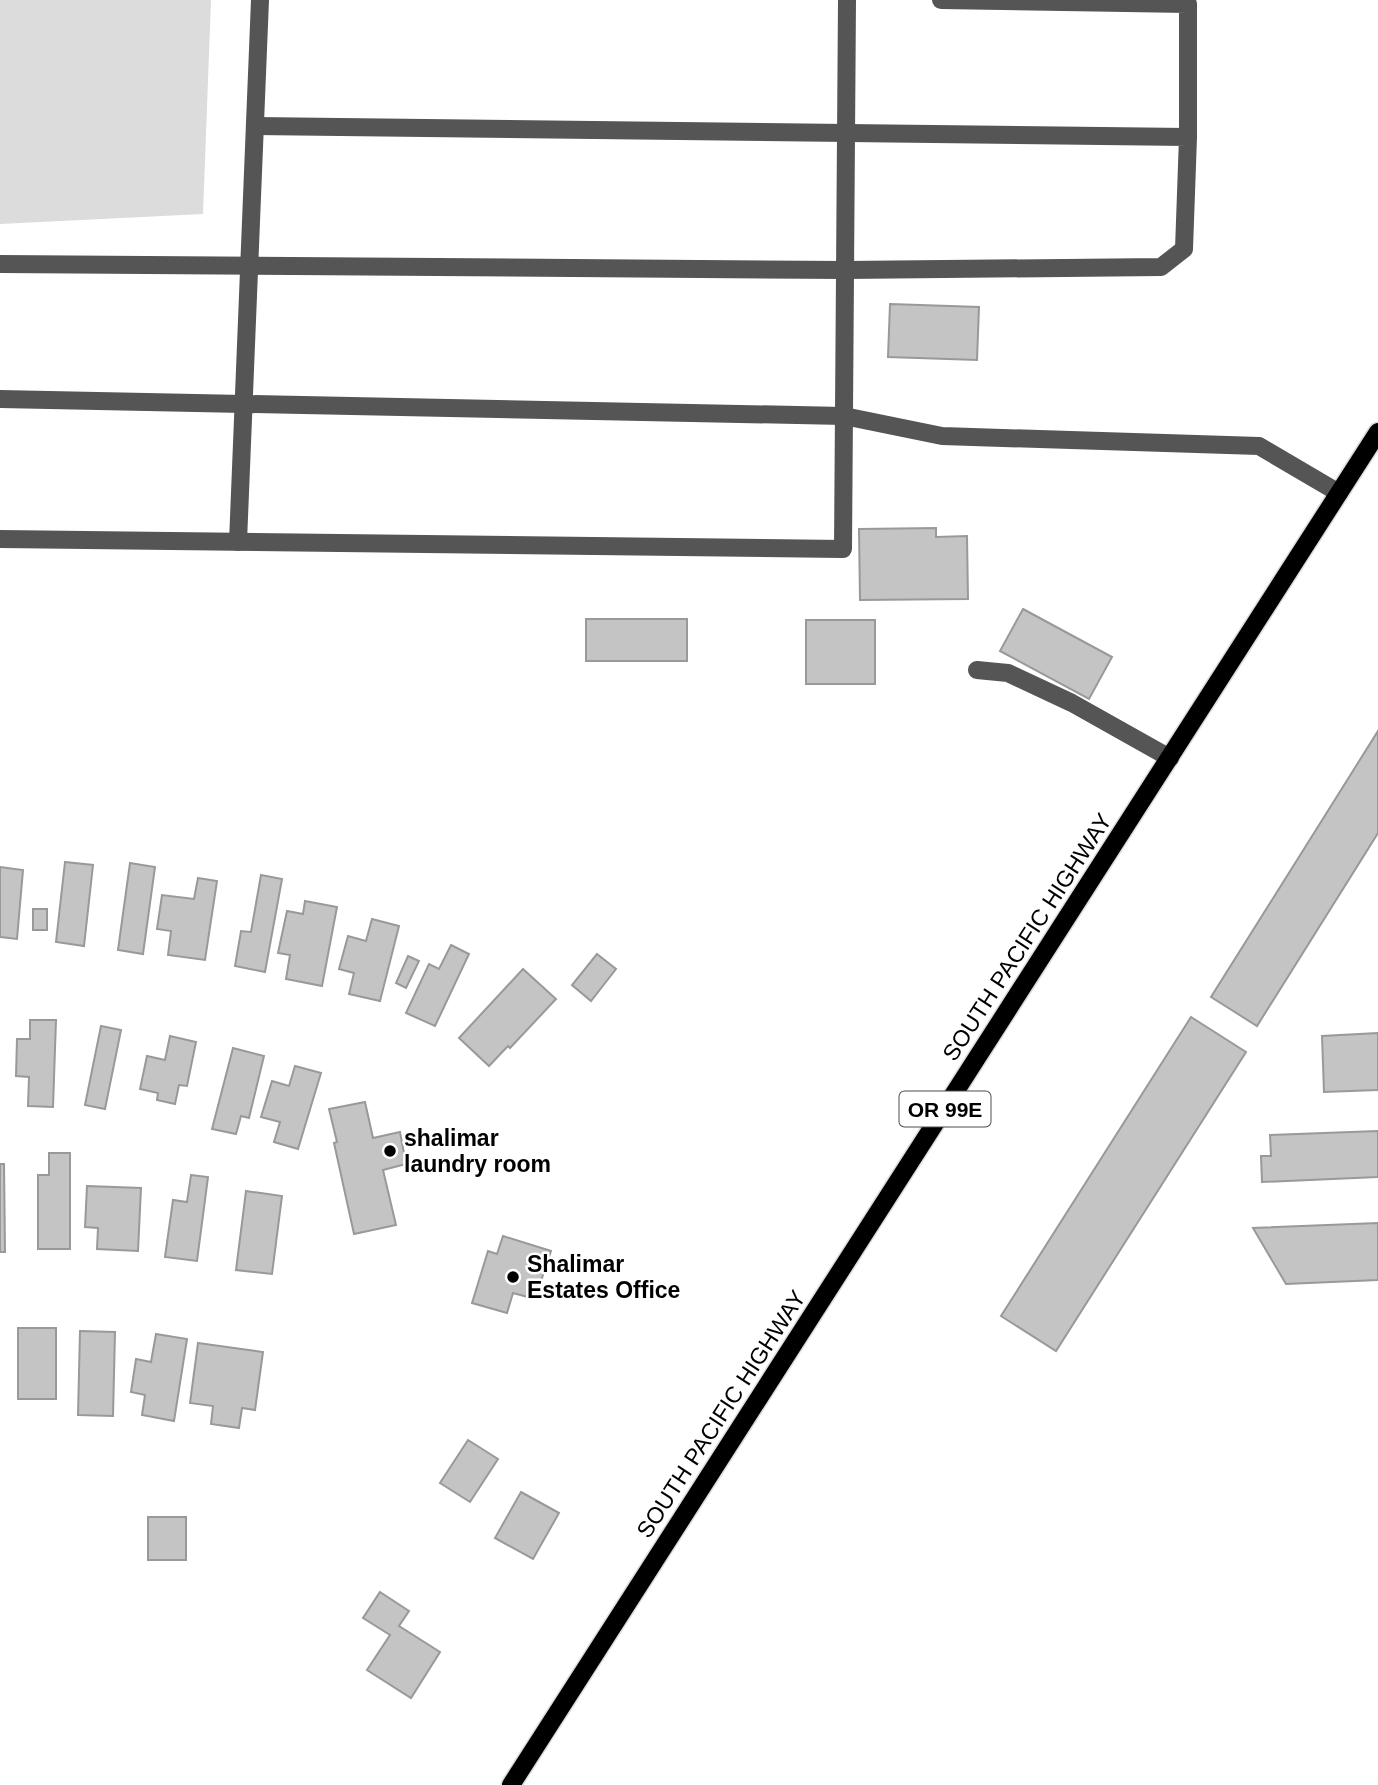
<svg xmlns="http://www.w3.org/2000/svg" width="1378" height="1785" font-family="Arial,sans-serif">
<rect width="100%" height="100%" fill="#fff"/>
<polygon fill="#dcdcdc" points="0,0 211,0 203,214 0,224"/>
<g fill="#c4c4c4" stroke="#999" stroke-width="2">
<polygon points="890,304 979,307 977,360 888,357"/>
<polygon points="936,528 936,537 967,536 968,599 860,600 859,529"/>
<polygon points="1023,609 1112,657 1089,699 1000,651"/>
<rect x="586" y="619" width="101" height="42"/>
<rect x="806" y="620" width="69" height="64"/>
<polygon points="1378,731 1378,833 1257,1026 1211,997"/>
<polygon points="65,862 93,865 84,946 56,942"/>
<polygon points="130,863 155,867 143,954 118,950"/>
<polygon points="0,867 23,870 17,939 0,937"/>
<polygon points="261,875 282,879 265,972 235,966 241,931 251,932"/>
<polygon points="198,878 217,881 205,960 168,955 171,931 157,929 162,895 194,899"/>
<polygon points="305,901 337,907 322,986 286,979 290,955 278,953 287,911 303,914"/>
<rect x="33" y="909" width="14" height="21"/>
<polygon points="372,919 399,926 380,1001 349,994 354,973 339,969 348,936 366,941"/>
<polygon points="451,945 469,954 435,1026 406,1013 429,964 439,969"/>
<polygon points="597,954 616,969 591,1001 572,985"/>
<polygon points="408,956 419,961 406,988 396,983"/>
<polygon points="523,969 556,999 510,1048 508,1046 489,1066 459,1038"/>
<polygon points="1191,1017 1246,1052 1056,1351 1001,1316"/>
<polygon points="30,1020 56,1020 53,1107 28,1106 29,1077 16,1076 17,1039 30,1039"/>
<polygon points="101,1026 121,1030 105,1109 85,1105"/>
<polygon points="1378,1033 1378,1090 1324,1092 1322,1036"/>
<polygon points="170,1036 196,1042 187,1086 179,1085 175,1104 157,1100 158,1093 140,1089 147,1056 165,1060"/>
<polygon points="233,1048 264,1056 249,1118 241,1116 236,1134 212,1129"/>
<polygon points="295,1066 321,1073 298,1149 274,1142 280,1122 261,1117 272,1081 289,1086"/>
<polygon points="365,1102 373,1138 400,1132 406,1164 383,1170 396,1225 354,1234 334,1143 337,1142 329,1109"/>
<polygon points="1378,1131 1378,1177 1262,1182 1261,1156 1271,1156 1270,1135"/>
<polygon points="49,1153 70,1153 70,1249 38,1249 38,1175 49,1175"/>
<polygon points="0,1164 4,1164 5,1252 0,1252"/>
<polygon points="191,1175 208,1177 197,1261 165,1257 173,1200 187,1202"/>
<polygon points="87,1186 141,1188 138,1251 97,1249 98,1228 85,1227"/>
<polygon points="246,1191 282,1196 272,1274 236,1270"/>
<polygon points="1378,1223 1378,1280 1286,1284 1253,1228"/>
<polygon points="503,1236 551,1251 535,1299 513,1293 507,1313 472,1303 488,1251 497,1254"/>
<rect x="18" y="1328" width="38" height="71"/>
<polygon points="80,1331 115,1332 113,1416 78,1415"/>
<polygon points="156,1334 187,1339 174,1421 142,1415 145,1395 131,1392 136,1359 151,1362"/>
<polygon points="198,1343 263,1352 255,1410 242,1408 239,1428 211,1424 213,1406 190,1403"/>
<polygon points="468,1440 498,1459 470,1502 440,1483"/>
<polygon points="521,1492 559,1513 533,1559 495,1538"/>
<rect x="148" y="1517" width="38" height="43"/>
<polygon points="380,1592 409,1611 399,1626 440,1652 411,1698 367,1670 390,1635 363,1618"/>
</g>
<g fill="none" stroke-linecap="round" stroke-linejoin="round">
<defs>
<polyline id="major" points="511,1785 1378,432"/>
</defs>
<use href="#major" stroke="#dbdbdb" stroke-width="21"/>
<g stroke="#555" stroke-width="18">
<polyline points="941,0 1188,4 1188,137"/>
<polyline points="0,264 845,270 1161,267 1184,249 1188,137 255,126"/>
<polyline points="0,399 844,416 942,436 1259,446 1339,493"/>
<polyline points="0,539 843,549 847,0"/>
<polyline points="238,542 260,0"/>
<polyline points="977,670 1008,673 1072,703 1170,758"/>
</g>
<use href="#major" stroke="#000" stroke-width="18"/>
</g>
<g fill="#000" stroke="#fff" stroke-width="2.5">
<circle cx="390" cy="1151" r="7"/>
<circle cx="513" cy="1277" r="7"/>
</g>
<g text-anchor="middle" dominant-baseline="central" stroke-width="5" stroke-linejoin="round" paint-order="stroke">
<rect fill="#fff" stroke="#4c4c4c" stroke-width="2" x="899.5" y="1091.5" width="91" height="35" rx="5"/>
<g font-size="21" font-weight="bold" fill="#000">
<text x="945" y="1109">OR 99E</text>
</g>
<g font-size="23" fill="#000" stroke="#fff">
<text transform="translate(1027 937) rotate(-57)">SOUTH PACIFIC HIGHWAY</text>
<text transform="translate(721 1414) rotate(-57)">SOUTH PACIFIC HIGHWAY</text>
</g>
<g font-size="23" font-weight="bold" fill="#000" stroke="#fff" text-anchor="start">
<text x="404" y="1138">shalimar<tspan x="404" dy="26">laundry room</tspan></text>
<text x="527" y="1264">Shalimar<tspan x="527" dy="26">Estates Office</tspan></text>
</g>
</g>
</svg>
